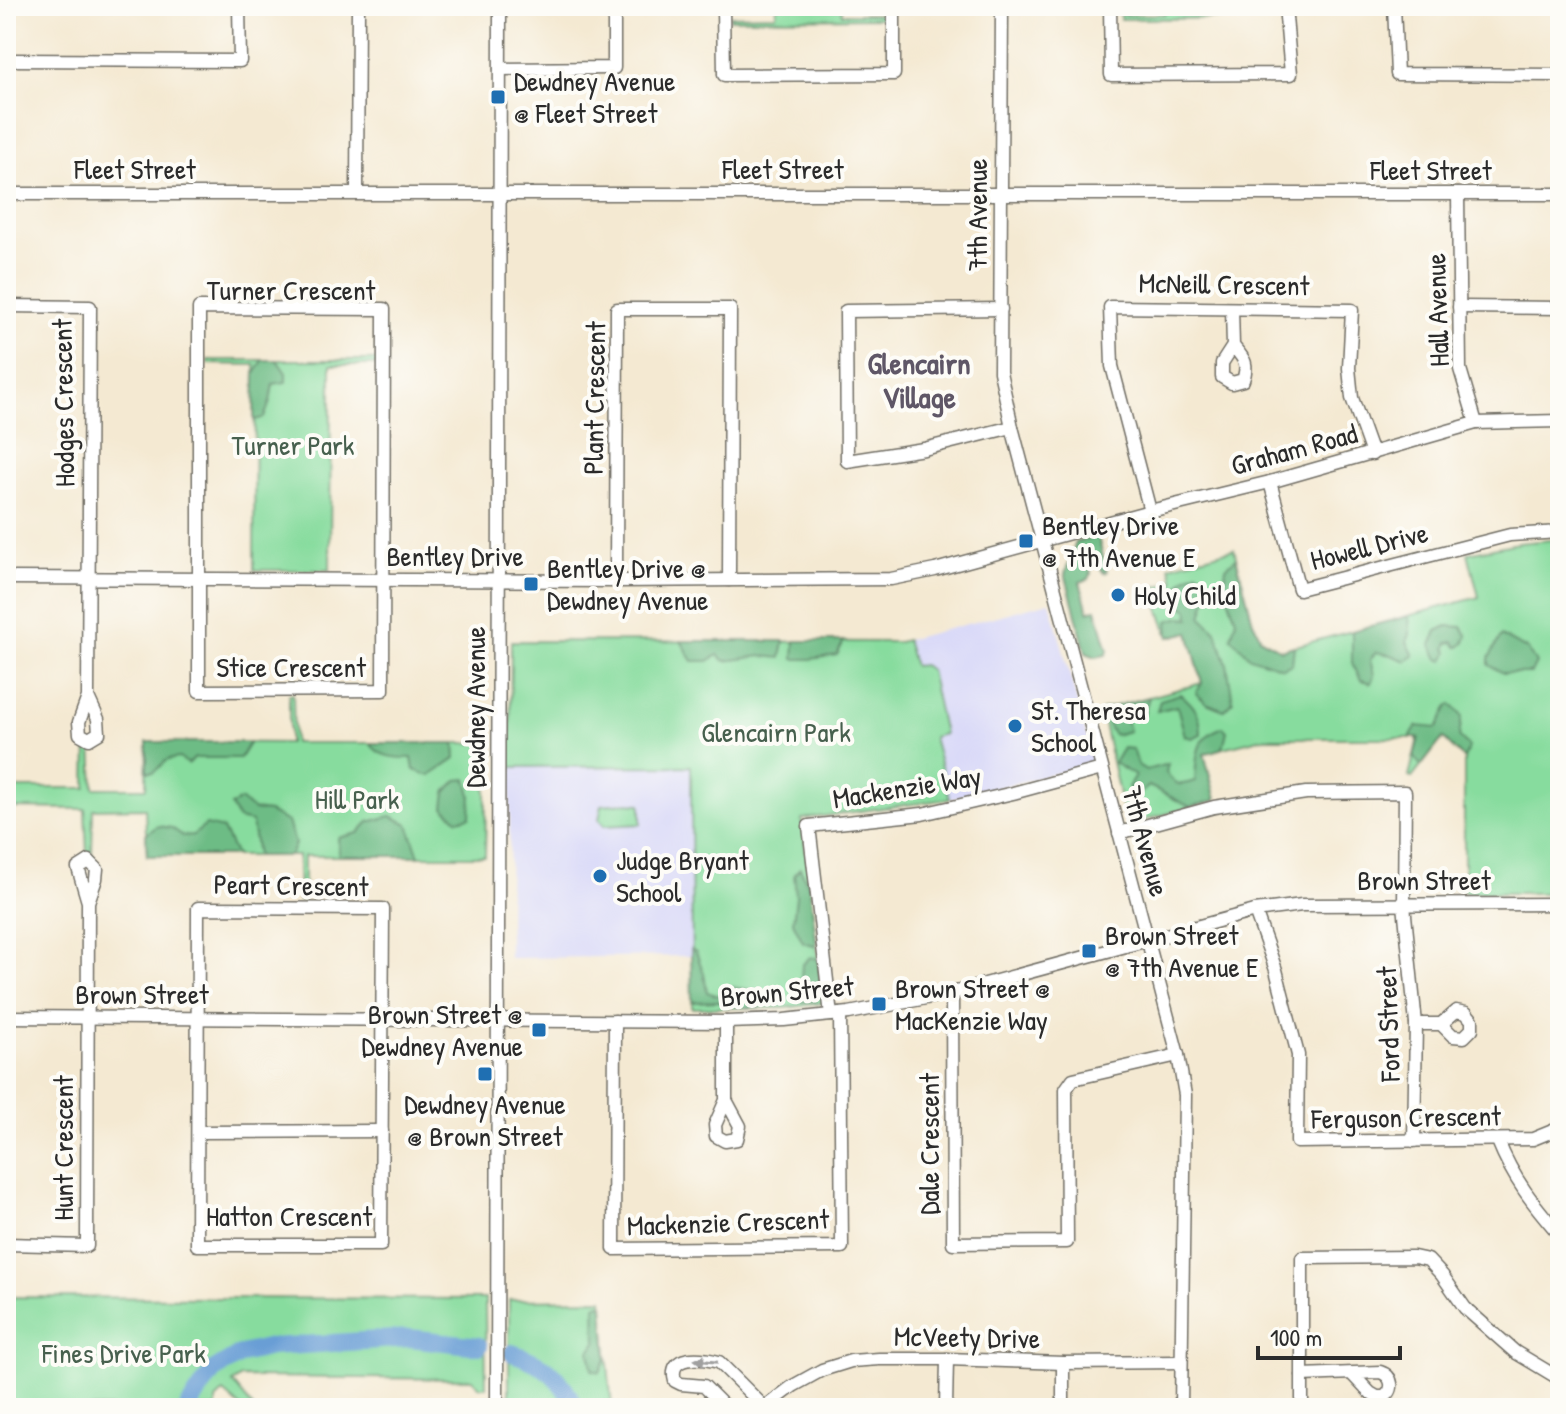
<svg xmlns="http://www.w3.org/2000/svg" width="1566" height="1414" font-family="'Patrick Hand',sans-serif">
<rect width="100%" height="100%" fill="#fdfcf7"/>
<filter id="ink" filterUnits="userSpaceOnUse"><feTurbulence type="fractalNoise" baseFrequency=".0125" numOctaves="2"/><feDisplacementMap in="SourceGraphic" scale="16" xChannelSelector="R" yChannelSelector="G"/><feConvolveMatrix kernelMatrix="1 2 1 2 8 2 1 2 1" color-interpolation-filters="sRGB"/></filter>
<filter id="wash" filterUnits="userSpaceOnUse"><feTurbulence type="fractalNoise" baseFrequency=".006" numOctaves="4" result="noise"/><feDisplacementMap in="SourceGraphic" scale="32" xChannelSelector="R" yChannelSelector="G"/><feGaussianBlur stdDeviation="1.8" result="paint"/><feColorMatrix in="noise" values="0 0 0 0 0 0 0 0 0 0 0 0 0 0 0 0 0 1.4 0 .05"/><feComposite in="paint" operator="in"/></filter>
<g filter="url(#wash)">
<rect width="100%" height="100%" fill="#f4e9d2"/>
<g fill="#d7d7f8">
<polygon points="1050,602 1094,764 950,799 906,640"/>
<polygon points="692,766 691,956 509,958 510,767"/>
</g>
<g fill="#87dc9e" stroke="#598464" stroke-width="2">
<polygon points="777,6 841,6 842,14 886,14 886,18 730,19 730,16 776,15"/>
<polygon points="1165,6 1232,6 1233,15 1279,14 1279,18 1120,19 1120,15 1165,14"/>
<polygon points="208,360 378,360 378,365 331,365 330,570 254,570 255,365 208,364"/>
<polygon points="1560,539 1560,893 1464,893 1464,759 1443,738 1412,778 1409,777 1418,738 1263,738 1204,753 1216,800 1137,822 1126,819 1123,813 1101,710 1202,683 1189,632 1169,637 1152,588 1174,582 1170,566 1234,549 1253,622 1261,639 1281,650 1479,597 1468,553 1518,543"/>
<polygon points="906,640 914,666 923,665 930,670 944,734 933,737 950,799 802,819 823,1003 785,1008 692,1008 691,766 510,767 511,641 899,642"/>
<polygon points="289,694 293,694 294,743 487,743 485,856 304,856 304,901 299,901 298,856 147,856 145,808 93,809 92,853 87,853 85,809 6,808 6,788 86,788 87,743 92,743 94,788 146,788 147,742 289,743"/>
<polygon points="625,803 641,804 641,824 604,826 599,819 602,805"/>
<polygon points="6,1297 485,1299 486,1387 480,1387 472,1379 241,1377 233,1383 253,1408 242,1408 224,1392 216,1400 216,1408 6,1408"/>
<polygon points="602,1299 612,1408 509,1408 509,1300"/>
</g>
<g fill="#6dbc85" stroke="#4c7458" stroke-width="2">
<polygon points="263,360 277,360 286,373 286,382 273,384 270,402 264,418 254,420 255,374"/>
<polygon points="1096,537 1098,537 1107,572 1104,573 1096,562 1089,562 1091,574 1089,579 1080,582 1088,611 1096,609 1108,650 1106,655 1096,657 1086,653 1065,573 1076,542"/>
<polygon points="1236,558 1253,622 1261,639 1281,650 1294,646 1292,664 1283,668 1250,657 1231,637 1236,620 1224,586 1226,567"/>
<path d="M1198,571L1208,578L1211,584L1202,617L1216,631L1227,664L1233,701L1224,710L1206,703L1196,693L1202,683L1189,632L1169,637L1168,621L1181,617L1190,618L1189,610L1176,603C1176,586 1182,577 1198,571Z"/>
<polygon points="1409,616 1410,634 1407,642 1414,656 1406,661 1391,655 1376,652 1370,660 1374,675 1371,683 1361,680 1352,663 1352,631"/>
<polygon points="1447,626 1462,627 1467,635 1466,640 1460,647 1457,647 1454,642 1448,643 1446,647 1448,652 1444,661 1438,659 1431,645 1437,631"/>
<polygon points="1501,636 1527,649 1536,663 1531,673 1503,673 1489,665 1489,658"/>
<polygon points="681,641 784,641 781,658 762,656 725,661 718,655 708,661 693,661"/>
<polygon points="795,641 844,641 837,655 811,659 794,659"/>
<path d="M1180,694C1195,705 1201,715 1201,734L1192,738L1185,736L1177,706L1157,711L1160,700Z"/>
<path d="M1149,697L1144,714L1126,719L1129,731L1115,735C1107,728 1106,719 1108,708Z"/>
<polygon points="1451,704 1462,716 1459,737 1469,747 1464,759 1443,738 1421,766 1414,756 1419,738 1410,738 1417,726 1437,728 1448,706"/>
<path d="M1223,727L1227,731L1223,748L1204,754L1216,800L1190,807L1149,786L1137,796L1128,787L1135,776L1114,763L1123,748L1133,749L1138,765L1146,770L1168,764L1166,772C1177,787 1178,786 1195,781C1197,755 1194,738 1223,727Z"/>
<polygon points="147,742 250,742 240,758 195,758 188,764 179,758 167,760 154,772 147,772"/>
<path d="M370,743H455L456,758L430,776L414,770L412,758C396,758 379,758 370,743Z"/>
<polygon points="467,779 471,795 470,817 458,820 444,807 446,792 457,780"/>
<polygon points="240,800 254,810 269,812 288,822 295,844 290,856 257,856 252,822 238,819 231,806"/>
<polygon points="391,816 408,824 419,856 339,856 338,838 358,833 369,822"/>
<polygon points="206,825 223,829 236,856 147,856 146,834 158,826 172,828 183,836 193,835"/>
<polygon points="800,868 810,889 817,946 803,942 793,922 796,896 794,874"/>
<polygon points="691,949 696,952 704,974 707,992 719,996 730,987 758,991 761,1000 760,1008 730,1008 722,1001 692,1002"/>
<polygon points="810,957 818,959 821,988 816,1001 803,1002 795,995 801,979 802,965"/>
<polygon points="603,1304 607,1357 600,1372 592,1370 590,1351 596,1342 595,1305"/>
</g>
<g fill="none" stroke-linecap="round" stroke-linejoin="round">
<polyline stroke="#699ed5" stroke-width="3" points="209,1377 215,1377"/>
<g stroke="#699ed5" stroke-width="18">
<path d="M512,1353C546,1364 560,1376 576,1408"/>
<polyline points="188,1408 213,1371 241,1354 271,1347 410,1338 479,1346"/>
</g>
</g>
</g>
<g filter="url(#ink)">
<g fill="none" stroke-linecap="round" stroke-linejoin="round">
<defs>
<g id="minor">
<polyline points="723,6 724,75 894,74 894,6"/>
<polyline points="1002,6 1000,372 1012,427 1178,1055 1185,1095 1181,1408"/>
<polyline points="1110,6 1111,75 1291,74 1285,6"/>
<polyline points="1394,6 1397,74 1560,75"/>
<polyline points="6,60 240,61 239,6"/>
<polyline points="500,69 614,68 614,6"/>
<polyline points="357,192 358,6"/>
<polyline points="6,194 1560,194"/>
<polyline points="1458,194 1460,369 1476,423"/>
<polyline points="6,306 90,307 88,697 79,722 80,734 89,739 99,733 98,719 88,697"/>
<polyline points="1459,307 1560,308"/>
<polygon points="199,308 384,309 383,690 199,691"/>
<polyline points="1001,309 846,311 847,461 924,449 1012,427"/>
<path d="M1232,309L1233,346L1222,363V377L1232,383L1243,380C1249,363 1244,359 1233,346"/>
<polyline points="1270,482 1299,589 1510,535 1560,532"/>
<polyline points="1150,511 1112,366 1110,307 1352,310 1349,368 1352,398 1372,454"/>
<polyline points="6,578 616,581 891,579 935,570 1150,511 1270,482 1476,423 1560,421"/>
<polyline points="616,581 617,309 730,309 729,580"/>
<polyline points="1119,833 1214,807 1306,793 1405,792 1404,905 1416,1024 1414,1141"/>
<polygon points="198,908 383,909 381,1245 197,1245"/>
<polyline points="1255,911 1276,970 1298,1055 1297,1142 1533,1139 1560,1128"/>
<polyline points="952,993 953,1243 1067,1242 1066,1089 1073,1079 1178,1055"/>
<polyline points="831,1015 809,826 922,814 1013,793 1102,769"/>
<polyline points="6,1017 726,1022 784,1020 849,1013 952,993 1255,911 1302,905 1560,904"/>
<polyline points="615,1021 614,1249 842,1247 840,1014"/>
<polyline points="1416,1024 1441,1024 1456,1011 1466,1013 1472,1020 1472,1029 1464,1037 1453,1036 1441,1024"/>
<polyline points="726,1100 740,1126 737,1139 725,1141 716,1136 715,1125 726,1100 726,1022"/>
<polyline points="198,1132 382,1131"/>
<path d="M1498,1141C1513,1179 1534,1205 1560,1235"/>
<polyline points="6,1244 87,1246 88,902 96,879 97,869 89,861 78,868 88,902"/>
<polyline points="1063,1363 1063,1408"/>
<path d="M1302,1375L1380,1372C1393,1376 1395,1390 1384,1397H1377L1370,1393L1352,1374"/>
<polyline points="497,1408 500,6"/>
<path d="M726,1408L704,1386L681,1384L675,1381C667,1353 702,1358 719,1362L765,1408"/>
<polyline points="764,1408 793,1386 822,1370 851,1361 879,1359 947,1359 1063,1363 1181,1362"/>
<polyline points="946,1408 947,1359"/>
<polyline points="1302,1408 1302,1258 1414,1257 1428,1260 1442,1275 1465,1308 1515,1352 1560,1379"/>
</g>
</defs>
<use href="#minor" stroke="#716e65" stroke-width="15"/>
<use href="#minor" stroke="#fff" stroke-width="12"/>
</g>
<defs><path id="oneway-solid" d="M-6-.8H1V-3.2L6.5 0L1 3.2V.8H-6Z" transform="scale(2)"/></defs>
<use fill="#a0a0a0" href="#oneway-solid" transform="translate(706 1361) rotate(-174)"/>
</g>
<g fill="#1f6fb2" stroke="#fdfcf7" stroke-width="3">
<rect x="490" y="89" width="16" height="16" rx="4"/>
<rect x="1018" y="533" width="16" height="16" rx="4"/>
<rect x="523" y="576" width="16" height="16" rx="4"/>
<circle cx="1118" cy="595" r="8"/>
<circle cx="1015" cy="726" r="8"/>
<circle cx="600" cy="876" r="8"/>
<rect x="1081" y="943" width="16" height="16" rx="4"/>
<rect x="871" y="996" width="16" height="16" rx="4"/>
<rect x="531" y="1022" width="16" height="16" rx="4"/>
<rect x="477" y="1066" width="16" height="16" rx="4"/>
</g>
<g text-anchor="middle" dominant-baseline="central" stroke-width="8" stroke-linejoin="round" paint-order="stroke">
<g font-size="28" fill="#2b2b2b" stroke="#fdfcf7" text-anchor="start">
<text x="514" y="81">Dewdney Avenue<tspan x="514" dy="32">@ Fleet Street</tspan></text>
<text x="1042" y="525">Bentley Drive<tspan x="1042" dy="32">@ 7th Avenue E</tspan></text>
<text x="547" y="568">Bentley Drive @<tspan x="547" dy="32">Dewdney Avenue</tspan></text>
<text x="1134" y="595">Holy Child</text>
<text x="1031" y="710">St. Theresa<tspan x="1031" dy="32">School</tspan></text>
<text x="616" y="860">Judge Bryant<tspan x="616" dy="32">School</tspan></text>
<text x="1105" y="935">Brown Street<tspan x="1105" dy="32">@ 7th Avenue E</tspan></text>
<text x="895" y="988">Brown Street @<tspan x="895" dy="32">MacKenzie Way</tspan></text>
<text x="523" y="1014" text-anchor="end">Brown Street @<tspan x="523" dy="32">Dewdney Avenue</tspan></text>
<text x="485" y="1104" text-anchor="middle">Dewdney Avenue<tspan x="485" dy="32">@ Brown Street</tspan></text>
</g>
<g font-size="28" fill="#2b2b2b" stroke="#fdfcf7">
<text x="135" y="169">Fleet Street</text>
<text x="783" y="169">Fleet Street</text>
<text x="1431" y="170">Fleet Street</text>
<text transform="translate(977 215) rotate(-90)">7th Avenue</text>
<text transform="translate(1224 284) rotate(1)">McNeill Crescent</text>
<text x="291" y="290">Turner Crescent</text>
<text transform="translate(1437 310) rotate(-92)">Hall Avenue</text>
<text transform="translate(594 398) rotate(-89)">Plant Crescent</text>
<text transform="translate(63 403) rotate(-91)">Hodges Crescent</text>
<text transform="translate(1294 449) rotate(-15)">Graham Road</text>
<text transform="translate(1369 546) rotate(-14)">Howell Drive</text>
<text x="455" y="556">Bentley Drive</text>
<text x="291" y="667">Stice Crescent</text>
<text transform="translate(475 707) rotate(-90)">Dewdney Avenue</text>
<text transform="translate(907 787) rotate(-9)">Mackenzie Way</text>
<text transform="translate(1146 841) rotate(75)">7th Avenue</text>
<text x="1424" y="880">Brown Street</text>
<text transform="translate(291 885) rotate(1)">Peart Crescent</text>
<text transform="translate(787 991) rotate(-5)">Brown Street</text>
<text x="142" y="994">Brown Street</text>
<text transform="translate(1388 1024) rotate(-92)">Ford Street</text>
<text transform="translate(1406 1117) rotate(-1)">Ferguson Crescent</text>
<text transform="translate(929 1144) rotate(-90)">Dale Crescent</text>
<text transform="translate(63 1148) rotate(-90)">Hunt Crescent</text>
<text x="289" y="1216">Hatton Crescent</text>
<text transform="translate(728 1222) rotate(-2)">Mackenzie Crescent</text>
<text transform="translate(967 1337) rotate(1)">McVeety Drive</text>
</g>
<g font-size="28" fill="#47604e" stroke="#fdfcf7">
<text x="293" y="445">Turner Park</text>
<text x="776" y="732">Glencairn Park</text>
<text x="357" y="799">Hill Park</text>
<text x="124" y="1353">Fines Drive Park</text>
</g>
<g font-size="30" font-weight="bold" fill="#5f5767" stroke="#fdfcf7">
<text x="919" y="363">Glencairn<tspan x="919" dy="34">Village</tspan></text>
</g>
</g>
<rect width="1566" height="1414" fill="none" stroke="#fdfcf7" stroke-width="32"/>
<path d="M1258 1346v12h142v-12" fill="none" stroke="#2b2b2b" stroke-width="4"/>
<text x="1270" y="1346" font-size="24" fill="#2b2b2b" stroke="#fdfcf7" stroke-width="6" paint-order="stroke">100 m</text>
</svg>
